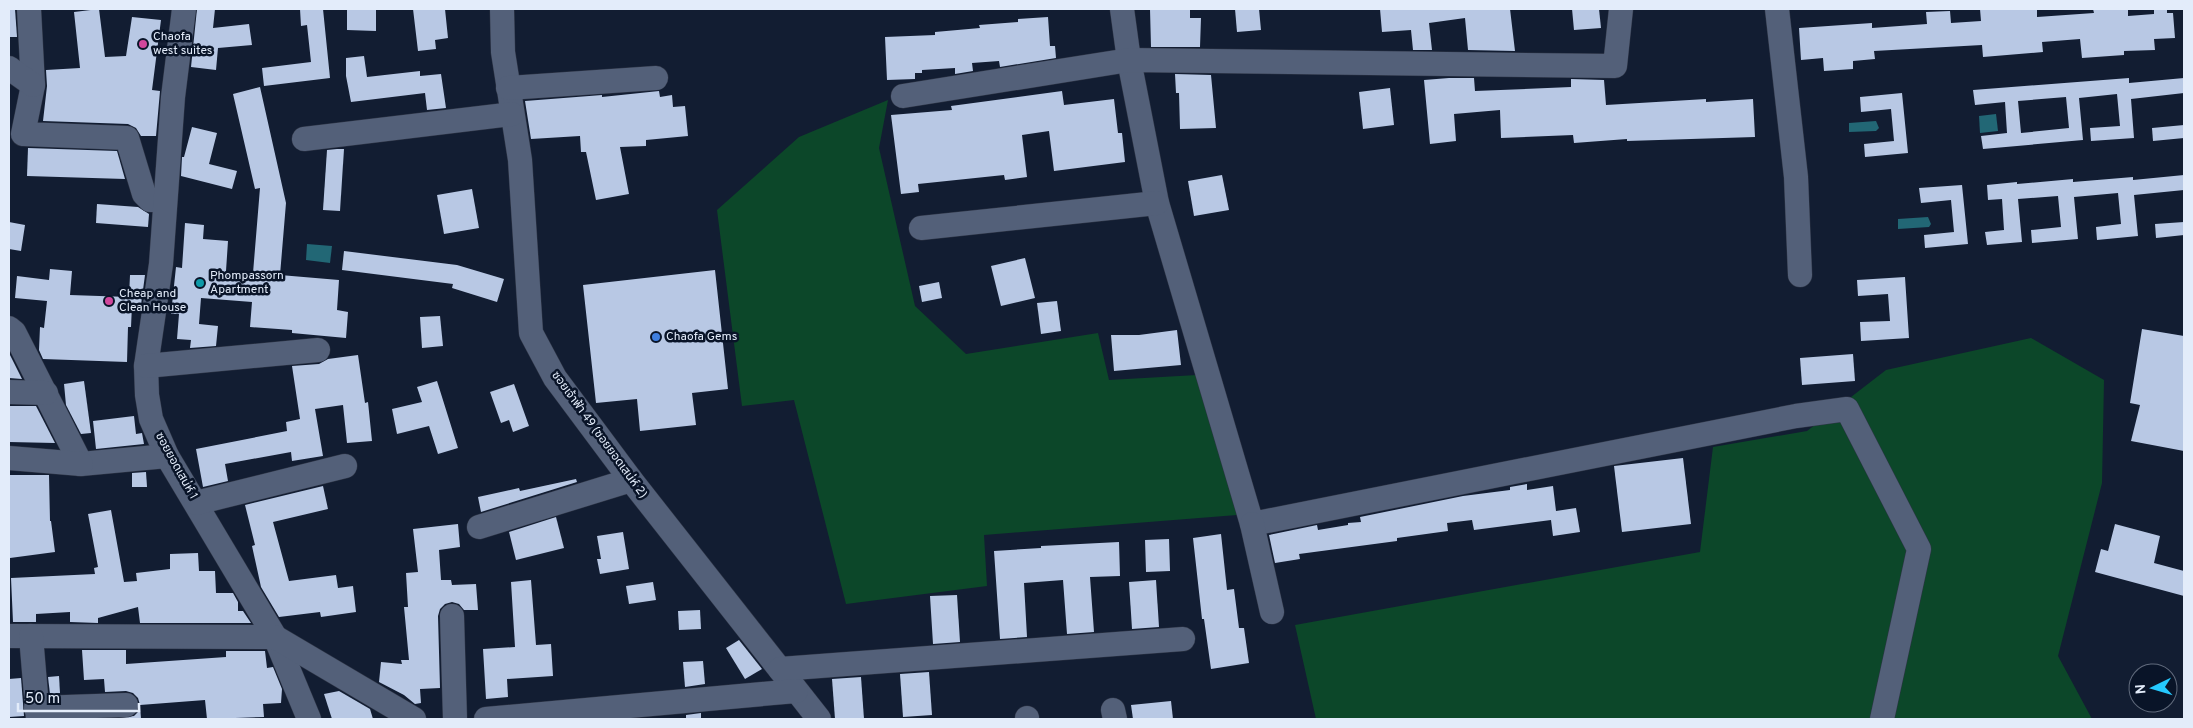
<svg xmlns="http://www.w3.org/2000/svg" width="2193" height="728" font-family="Overpass,'Noto Sans Thai',sans-serif">
<rect width="100%" height="100%" fill="#121d32"/>
<g fill="#0c4729">
<polygon points="888,100 879,148 915,306 966,354 1098,333 1109,380 1197,375 1237,515 984,535 987,586 846,604 794,400 742,406 717,210 799,137"/>
<polygon points="2031,338 2104,380 2102,483 2058,656 2092,719 1316,719 1295,625 1700,552 1713,447 1807,431 1886,370"/>
</g>
<g fill="#226775">
<polygon points="1996,114 1998,131 1980,133 1979,116"/>
<polygon points="1876,121 1879,128 1876,131 1849,132 1849,123"/>
<polygon points="1928,217 1931,224 1929,227 1898,229 1898,219"/>
<polygon points="307,244 332,246 330,263 306,260"/>
</g>
<g fill="#b8c8e4" fill-rule="evenodd">
<polygon points="9,9 15,9 17,37 9,37"/>
<polygon points="99,9 105,57 126,56 132,17 161,20 152,90 160,91 156,136 141,136 136,128 128,124 43,121 47,86 46,70 80,68 74,12"/>
<polygon points="197,9 215,9 213,28 249,24 252,45 218,48 216,70 191,67"/>
<polygon points="300,9 323,9 330,78 264,86 262,68 311,62 307,25 301,26"/>
<polygon points="347,9 376,9 376,31 347,30"/>
<polygon points="413,9 445,9 448,38 435,40 436,49 418,51"/>
<polygon points="1150,9 1190,9 1190,18 1201,18 1200,47 1151,47"/>
<polygon points="1235,9 1259,9 1261,30 1237,32"/>
<polygon points="1380,9 1510,9 1515,51 1468,50 1465,18 1429,23 1432,50 1413,50 1411,30 1382,32"/>
<polygon points="1572,9 1599,9 1601,28 1574,30"/>
<polygon points="1980,9 2037,9 2037,17 2094,13 2093,9 2128,9 2128,16 2154,14 2154,9 2167,9 2167,13 2173,13 2175,38 2154,39 2155,50 2124,51 2124,55 2082,58 2080,39 2042,42 2043,52 1983,57 1982,45 1874,51 1875,59 1853,61 1853,69 1824,71 1823,58 1801,60 1799,28 1872,23 1872,28 1927,24 1926,12 1950,11 1951,23 1981,21"/>
<polygon points="1048,17 1050,46 1055,46 1056,58 1000,67 999,61 972,63 973,71 955,74 955,68 922,70 922,73 915,73 915,79 887,80 885,37 935,35 935,32 980,28 979,25 1018,22 1018,19"/>
<polygon points="364,56 367,77 420,71 420,76 441,74 446,108 427,110 425,93 351,102 346,76 346,58"/>
<polygon points="1175,74 1211,75 1216,128 1180,129 1179,93 1176,93"/>
<polygon points="1449,78 1474,78 1475,91 1571,87 1571,79 1604,80 1606,105 1706,99 1706,102 1753,99 1755,137 1627,141 1627,139 1574,143 1573,135 1501,138 1500,110 1454,114 1456,141 1430,144 1424,80"/>
<path d="M2129,78V83L2184,78V93L2131,99L2134,138L2091,141L2090,128L2120,126L2117,94L2079,98L2083,140L1983,149L1981,136L2007,133L2005,102L1975,105L1973,90ZM2066,97L2069,128L2021,133L2018,101Z"/>
<polygon points="260,87 286,203 280,275 339,280 337,310 348,312 346,338 292,333 292,330 250,327 252,302 201,298 199,324 218,326 216,346 190,348 191,340 177,339 179,314 171,314 176,267 182,268 185,223 204,225 203,239 228,241 226,271 253,273 260,188 255,189 233,94"/>
<polygon points="1390,88 1394,125 1363,129 1359,92"/>
<polygon points="659,91 660,97 672,95 673,107 685,106 688,136 646,140 646,146 620,147 629,194 596,200 586,152 581,152 580,136 531,139 525,101 602,95 602,97"/>
<polygon points="1062,91 1064,105 1114,99 1118,133 1122,133 1125,162 1054,171 1049,131 1022,135 1027,177 1005,180 1004,175 918,184 919,192 901,194 891,115 952,110 951,106"/>
<polygon points="1902,93 1908,153 1865,157 1864,144 1894,141 1891,109 1861,112 1860,97"/>
<polygon points="2184,125 2184,138 2153,141 2152,128"/>
<polygon points="192,127 217,133 209,164 237,171 232,189 181,176 182,157 184,157"/>
<polygon points="28,148 117,151 125,179 27,176"/>
<polygon points="337,149 344,149 340,211 323,210 327,150"/>
<polygon points="1222,175 1229,210 1194,216 1188,181"/>
<polygon points="2184,175 2184,190 2134,195 2138,236 2097,240 2096,227 2121,224 2118,193 2074,197 2078,239 2032,243 2031,230 2061,227 2058,196 2018,199 2022,242 1987,245 1985,232 2004,230 2002,199 1988,200 1987,185 2017,182 2017,184 2073,179 2073,182 2133,177 2133,180"/>
<polygon points="1962,185 1968,244 1925,248 1924,235 1954,232 1951,200 1921,203 1919,188"/>
<polygon points="472,189 479,228 444,234 437,195"/>
<polygon points="97,204 138,207 149,214 148,227 96,223"/>
<polygon points="9,222 25,225 21,251 9,249"/>
<polygon points="2184,222 2184,235 2156,238 2155,224"/>
<polygon points="344,251 457,265 504,279 497,302 452,288 453,284 342,270"/>
<polygon points="1025,258 1035,298 1001,306 991,266"/>
<polygon points="50,269 72,271 70,295 129,297 130,275 145,275 141,305 132,305 131,327 128,327 127,362 43,359 39,350 40,327 44,328 47,301 15,298 17,276 49,280"/>
<polygon points="715,270 728,389 692,393 696,425 640,431 637,399 596,403 583,285"/>
<polygon points="1905,277 1909,338 1861,341 1860,322 1890,321 1888,294 1858,296 1857,280"/>
<polygon points="939,282 942,298 922,302 919,286"/>
<polygon points="1057,301 1061,331 1041,334 1037,303"/>
<polygon points="440,316 443,346 422,348 420,317"/>
<polygon points="2142,329 2184,336 2184,451 2131,441 2140,405 2130,403"/>
<polygon points="1177,330 1181,365 1114,371 1111,335 1139,335"/>
<polygon points="1853,354 1855,381 1802,385 1800,358"/>
<polygon points="9,355 10,355 22,379 9,378"/>
<polygon points="358,355 365,403 368,402 372,441 347,443 343,405 315,409 323,456 292,461 291,452 225,464 228,481 203,487 196,449 287,431 286,422 300,419 292,366 319,364 328,359"/>
<polygon points="84,381 91,433 81,434 66,405 64,384"/>
<polygon points="437,381 458,448 438,454 429,426 397,434 392,409 422,402 417,387"/>
<polygon points="514,384 529,426 513,432 509,420 501,423 490,392"/>
<polygon points="9,406 36,406 55,443 9,442"/>
<polygon points="134,416 136,434 142,433 144,444 96,449 93,421"/>
<polygon points="1683,458 1691,524 1622,532 1614,466"/>
<polygon points="146,472 147,487 132,487 132,473"/>
<polygon points="9,475 49,475 50,521 51,521 55,552 10,558"/>
<polygon points="576,479 577,482 481,512 478,497 519,488 520,491"/>
<polygon points="1527,484 1527,490 1553,486 1556,511 1576,508 1580,532 1553,536 1551,520 1474,530 1472,520 1447,523 1448,531 1397,538 1397,541 1299,554 1300,559 1275,563 1269,535 1317,525 1318,530 1348,525 1348,523 1361,522 1360,517 1463,496 1510,490 1510,487"/>
<polygon points="323,486 328,509 273,522 289,581 336,575 338,588 353,586 356,612 321,617 320,612 279,617 261,587 252,546 255,545 245,505"/>
<polygon points="111,510 124,582 137,581 136,573 170,569 170,554 198,553 199,571 215,571 216,593 233,593 238,602 238,611 243,611 251,623 140,623 138,607 98,618 98,623 70,622 70,612 36,614 36,622 13,622 11,578 95,574 94,568 98,567 88,514"/>
<polygon points="556,517 564,548 516,560 509,532"/>
<polygon points="458,524 460,547 439,550 441,580 451,580 452,585 476,584 478,610 464,610 459,604 452,602 445,604 440,609 438,616 440,688 420,689 421,703 415,704 404,695 379,682 381,662 402,664 401,660 409,660 404,607 408,607 406,573 418,572 413,529"/>
<polygon points="2115,524 2160,536 2154,563 2184,571 2184,596 2095,572 2101,549 2108,551"/>
<polygon points="623,532 629,569 600,574 597,559 601,559 597,536"/>
<polygon points="1221,534 1227,590 1234,589 1239,628 1244,628 1249,663 1211,669 1204,619 1202,619 1193,538"/>
<polygon points="1169,539 1170,571 1146,572 1145,540"/>
<polygon points="1119,542 1120,576 1090,577 1094,632 1067,634 1063,580 1024,583 1027,637 1000,639 994,551 1041,548 1041,546"/>
<polygon points="531,580 536,645 551,644 553,676 507,679 508,697 486,699 483,649 515,647 511,582"/>
<polygon points="1156,580 1159,627 1132,629 1129,582"/>
<polygon points="653,582 656,600 629,604 626,586"/>
<polygon points="957,595 960,642 933,644 930,596"/>
<polygon points="700,610 701,629 679,630 678,611"/>
<polygon points="739,640 762,669 745,679 726,648"/>
<polygon points="82,650 126,650 126,664 226,657 226,651 265,651 267,668 273,667 282,689 281,703 263,704 264,717 207,719 205,700 140,705 141,719 111,719 134,716 138,712 140,705 138,698 133,693 126,691 105,692 104,679 84,680"/>
<polygon points="703,661 705,684 685,687 683,662"/>
<polygon points="929,672 932,715 903,717 900,674"/>
<polygon points="59,676 60,693 50,694 48,677"/>
<polygon points="861,677 864,719 835,719 832,679"/>
<polygon points="21,678 24,716 9,717 9,679"/>
<polygon points="339,691 370,709 373,719 332,719 324,694"/>
<polygon points="1171,701 1173,719 1133,719 1131,705"/>
<polygon points="701,713 701,719 686,719 686,715"/>
</g>
<g fill="none" stroke-linecap="round" stroke-linejoin="round">
<defs>
<g id="minor">
<polyline points="29,9 33,85 23,134 127,138 144,194 150,200 165,200"/>
<polyline points="184,9 173,97 161,264 146,366 147,395 151,419 167,456 275,637 309,719"/>
<polyline points="502,9 503,52 520,160 531,333 555,378 631,480 819,719"/>
<polyline points="1122,9 1129,60 1157,203 1252,524 1796,416 1847,409 1919,549 1882,719"/>
<polyline points="1777,9 1796,177 1800,275"/>
<polyline points="9,68 33,85"/>
<polyline points="508,88 656,78"/>
<polyline points="903,96 1129,60 1615,66 1621,9"/>
<polyline points="304,139 512,114"/>
<polyline points="921,228 1157,203"/>
<polyline points="9,328 14,332 81,464 167,456"/>
<polyline points="146,366 318,350"/>
<polyline points="9,392 46,393"/>
<polyline points="9,458 81,464"/>
<polyline points="196,503 345,466"/>
<polyline points="1252,524 1272,612"/>
<polyline points="479,527 631,480"/>
<polyline points="452,616 455,719"/>
<polyline points="9,636 275,637 414,719"/>
<polyline points="31,636 38,719"/>
<polyline points="780,669 1183,639"/>
<polyline points="36,708 126,705"/>
<polyline points="1113,710 1115,719"/>
<polyline points="1027,718 1027,719"/>
<polyline points="486,719 796,691"/>
</g>
</defs>
<use href="#minor" stroke="#2e3546" stroke-width="25"/>
<use href="#minor" stroke="#536079" stroke-width="24"/>
</g>
<g fill="#d1479c" stroke="#091428" stroke-width="2">
<circle cx="143" cy="44" r="5"/>
<circle cx="109" cy="301" r="5"/>
</g>
<circle fill="#0f9aa8" stroke="#091428" stroke-width="2" cx="200" cy="283" r="5"/>
<circle fill="#3f7fe0" stroke="#091428" stroke-width="2" cx="656" cy="337" r="5"/>
<g text-anchor="middle" dominant-baseline="central" stroke-width="5" stroke-linejoin="round" paint-order="stroke">
<g font-size="12" fill="#e3ecfa" stroke="#091428" text-anchor="start">
<text x="153" y="37">Chaofa<tspan x="153" dy="14">west suites</tspan></text>
<text x="210" y="276">Phompassorn<tspan x="210" dy="14">Apartment</tspan></text>
<text x="119" y="294">Cheap and<tspan x="119" dy="14">Clean House</tspan></text>
<text x="666" y="337">Chaofa Gems</text>
</g>
<g font-size="12" fill="#e3ecfa" stroke="#091428">
<text transform="translate(599 435) rotate(54)">ซอยเจ้าฟ้า 49 (ซอยยอดเสน่ห์ 2)</text>
<text transform="translate(176 466) rotate(61)">ซอยยอดเสน่ห์ 1</text>
</g>
</g>
<rect width="2193" height="728" fill="none" stroke="#e3ecfa" stroke-width="20"/>
<g transform="translate(2153 688) rotate(265)"><circle r="24" fill="#091428" stroke="#606a7c"/>
<path d="M0-4L9 19L0 12L-9 19Z" fill="#25c9fe"/>
<text y="-8" font-size="14" font-weight="bold" text-anchor="middle" fill="#e3ecfa">N</text>
</g>
<path d="M18 703v8h121v-8" fill="none" stroke="#e3ecfa" stroke-width="2.5"/>
<text x="25" y="703" font-size="15" fill="#e3ecfa" stroke="#091428" stroke-width="4" paint-order="stroke">50 m</text>
</svg>
